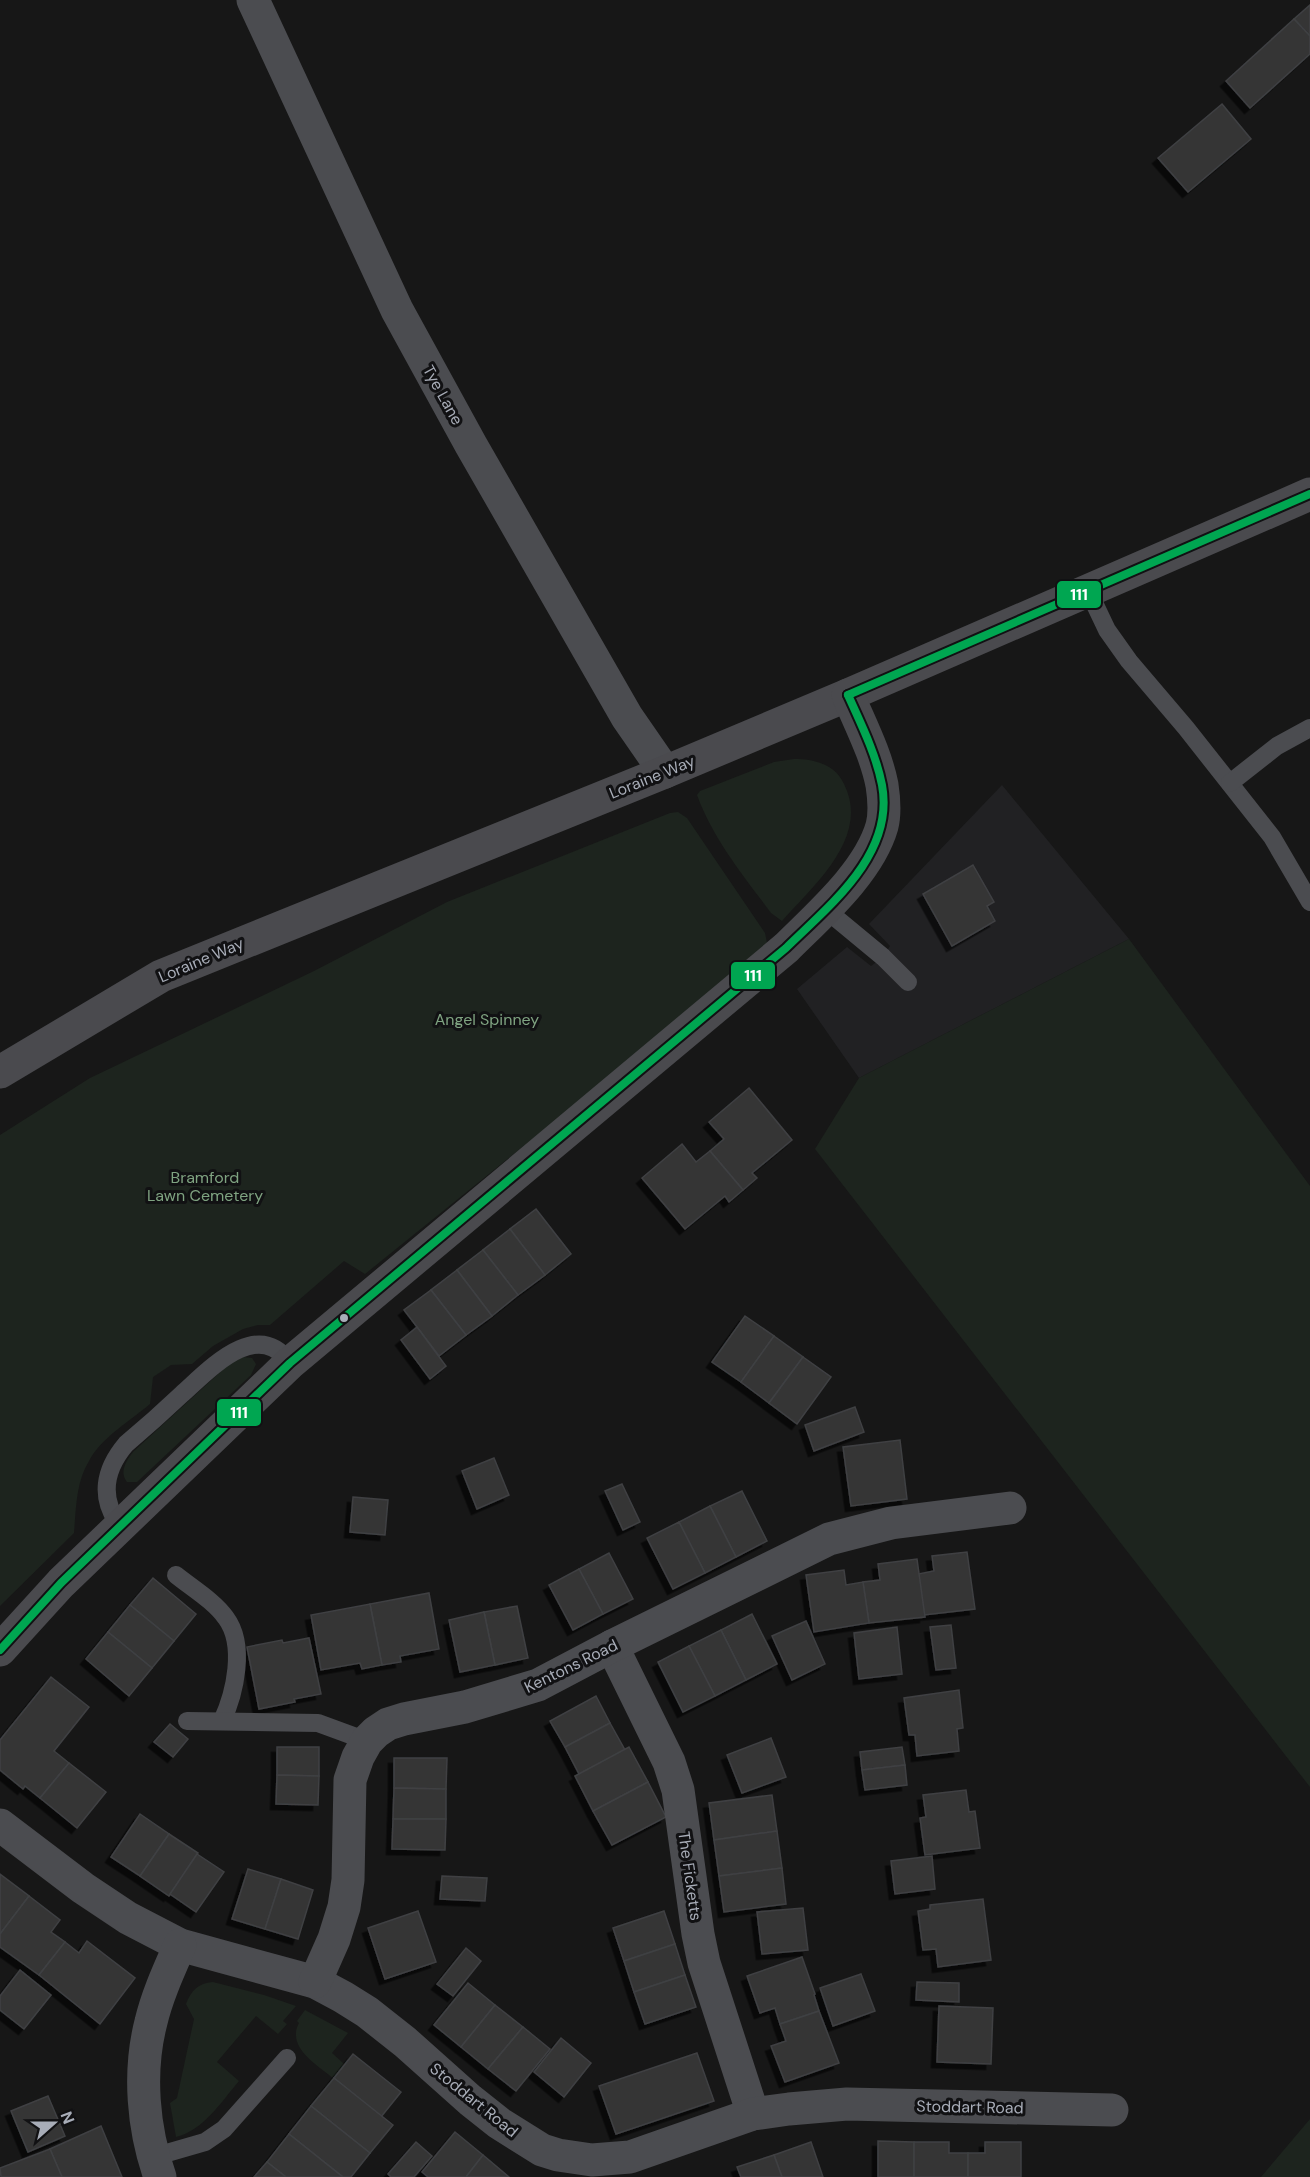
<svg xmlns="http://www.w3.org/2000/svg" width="1310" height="2177" font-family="'DM Sans',sans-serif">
<defs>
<filter id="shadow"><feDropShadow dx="-5.5" dy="5.5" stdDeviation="0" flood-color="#0009"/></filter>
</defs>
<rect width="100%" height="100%" fill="#171717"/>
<polygon fill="#212123" points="1002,785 1129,939 859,1078 797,989 847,947 871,966 883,957 890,946 869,924"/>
<g fill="#1d241e">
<path d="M794,759C814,759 835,764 844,784C871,837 813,886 782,921L771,913C743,875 713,839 697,795L700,791L774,762Z"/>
<path d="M678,812L687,818L765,933L767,943L762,954L365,1274L344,1261L270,1325H258L243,1329L213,1346L192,1364L171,1365L153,1377L150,1404C130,1421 102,1437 89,1461C76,1482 76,1509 74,1533L0,1606V1135L90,1078L314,971L447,902L670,813Z"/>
<polygon points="1129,939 1310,1186 1310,1787 815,1149 859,1078"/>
<path d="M243,1357L252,1358L256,1364L251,1375L137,1482H127C119,1472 126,1461 133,1452L229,1364Z"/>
<path d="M213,1982L264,1995L296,2006L283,2021L287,2024L278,2034L256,2016L217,2062L239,2081C221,2102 204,2130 176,2137L170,2103L177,2098L194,2019L186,2004C191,1991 198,1983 213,1982Z"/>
<path d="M305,2010L348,2033L332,2053L344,2064L333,2078C317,2065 286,2047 299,2023L297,2021Z"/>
<polygon points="1310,2119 1310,2177 1261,2177"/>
</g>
<g fill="#353536" stroke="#3f4043" stroke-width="1.5" filter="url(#shadow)">
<polygon points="1310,5 1310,36 1294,19"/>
<polygon points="1294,19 1310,36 1310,54 1250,108 1226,81"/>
<polygon points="1222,104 1251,139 1188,192 1158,158"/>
<polygon points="973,865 994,902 987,906 995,921 952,946 923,894"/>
<polygon points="749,1088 792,1140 752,1173 757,1178 743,1190 710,1151 724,1139 709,1122"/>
<polygon points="682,1144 696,1162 710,1151 743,1190 729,1202 725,1196 685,1229 642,1178"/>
<polygon points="536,1209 571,1254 545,1275 510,1229"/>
<polygon points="510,1229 545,1275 518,1295 483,1250"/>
<polygon points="483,1250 518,1295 492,1316 457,1270"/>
<polygon points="457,1270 492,1316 466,1335 431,1290"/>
<polygon points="431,1290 466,1335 439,1356 404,1310"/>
<polygon points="745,1316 774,1336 741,1382 712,1362"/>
<polygon points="417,1327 446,1366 430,1379 401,1340"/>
<polygon points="774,1336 803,1357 769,1403 741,1382"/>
<polygon points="803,1357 831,1377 797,1424 769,1403"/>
<polygon points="855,1407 864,1432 814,1451 805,1425"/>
<polygon points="900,1440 907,1499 851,1506 843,1447"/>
<polygon points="494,1458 509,1495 477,1509 462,1471"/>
<polygon points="622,1484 640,1522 623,1530 605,1491"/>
<polygon points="742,1491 767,1541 736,1557 710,1506"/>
<polygon points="353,1497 388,1500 385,1535 350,1532"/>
<polygon points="710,1506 736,1557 705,1573 679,1522"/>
<polygon points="679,1522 705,1573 673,1589 647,1538"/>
<polygon points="967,1552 975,1609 924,1615 918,1574 934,1571 932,1556"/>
<polygon points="609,1553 633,1599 603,1614 579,1569"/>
<polygon points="917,1559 925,1617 869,1623 863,1582 880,1580 878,1564"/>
<polygon points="579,1569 603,1614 573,1630 549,1585"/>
<polygon points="844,1570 846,1585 863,1582 869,1623 814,1632 806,1575"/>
<polygon points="153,1578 196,1614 174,1641 130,1605"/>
<polygon points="429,1593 439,1649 400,1656 401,1662 382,1665 370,1604"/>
<polygon points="370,1604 382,1665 362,1669 360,1663 321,1670 311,1615"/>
<polygon points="130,1605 174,1641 152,1668 108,1632"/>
<polygon points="517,1606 528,1658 495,1665 484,1612"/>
<polygon points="484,1612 495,1665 460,1672 449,1620"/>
<polygon points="752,1614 777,1664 746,1680 721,1630"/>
<polygon points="806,1621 825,1664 792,1680 772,1636"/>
<polygon points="951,1625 956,1668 936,1670 930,1627"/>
<polygon points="897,1627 902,1674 859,1679 854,1633"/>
<polygon points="721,1630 746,1680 715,1696 689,1646"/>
<polygon points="108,1632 152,1668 129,1696 86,1659"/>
<polygon points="309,1638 321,1694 294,1699 295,1702 259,1709 247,1647 282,1640 283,1643"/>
<polygon points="689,1646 715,1696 683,1712 658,1662"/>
<polygon points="51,1677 89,1707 54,1751 69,1763 40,1798 25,1786 23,1789 0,1770 0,1740"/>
<polygon points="959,1690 963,1728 957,1729 959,1751 917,1756 915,1735 909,1735 904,1698"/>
<polygon points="596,1696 610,1723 565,1747 550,1721"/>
<polygon points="610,1723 625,1750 579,1774 565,1747"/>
<polygon points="170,1724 188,1739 173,1757 154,1742"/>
<polygon points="771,1738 786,1777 742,1793 727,1755"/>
<polygon points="277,1747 319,1747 319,1776 277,1775"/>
<polygon points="629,1747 648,1782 593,1811 575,1776"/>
<polygon points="902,1747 905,1765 862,1770 860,1752"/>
<polygon points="394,1758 447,1758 446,1789 394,1788"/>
<polygon points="69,1763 106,1792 77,1828 40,1798"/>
<polygon points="905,1765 907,1785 865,1790 862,1770"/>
<polygon points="277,1775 319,1776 318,1805 276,1804"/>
<polygon points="648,1782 666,1817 612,1845 593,1811"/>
<polygon points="394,1788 446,1789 446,1819 393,1819"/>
<polygon points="966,1790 969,1812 975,1811 980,1848 925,1855 920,1818 926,1817 923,1795"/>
<polygon points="772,1795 777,1831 714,1840 709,1803"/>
<polygon points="140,1814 169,1834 140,1876 111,1857"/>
<polygon points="393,1819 446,1819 445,1850 392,1849"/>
<polygon points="777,1831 782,1868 719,1876 714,1840"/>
<polygon points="169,1834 198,1853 169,1896 140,1876"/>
<polygon points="197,1854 224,1872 196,1912 170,1894"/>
<polygon points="932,1856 935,1889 895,1894 891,1861"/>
<polygon points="782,1868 786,1904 724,1912 719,1876"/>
<polygon points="248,1869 281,1879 265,1929 232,1919"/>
<polygon points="0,1874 29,1896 0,1934"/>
<polygon points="442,1876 487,1878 485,1901 440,1899"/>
<polygon points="281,1879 313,1890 298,1939 265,1929"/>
<polygon points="29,1896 60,1920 51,1932 65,1942 39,1975 0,1947 0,1934"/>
<polygon points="983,1899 991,1960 938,1967 936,1949 923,1950 918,1911 930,1909 930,1905"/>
<polygon points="803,1908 808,1950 762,1954 757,1912"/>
<polygon points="418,1911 436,1962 385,1979 368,1928"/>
<polygon points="664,1911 675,1944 624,1961 613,1928"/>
<polygon points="87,1941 135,1978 100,2024 39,1975 65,1942 79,1953"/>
<polygon points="675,1944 685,1975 634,1992 624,1961"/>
<polygon points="466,1948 481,1961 453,1996 437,1984"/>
<polygon points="802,1957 815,1994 814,1995 819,2011 780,2024 775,2008 760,2013 747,1976"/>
<polygon points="20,1970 51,1995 24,2029 0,2010 0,1996"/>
<polygon points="861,1974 875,2011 833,2026 820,1988"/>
<polygon points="685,1975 696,2007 645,2024 634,1992"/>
<polygon points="917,1982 959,1983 959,2002 916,2000"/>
<polygon points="468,1983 495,2005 461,2047 434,2025"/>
<polygon points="495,2005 523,2027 488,2069 461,2047"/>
<polygon points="939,2006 993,2008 991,2064 937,2062"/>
<polygon points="819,2011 839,2063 785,2082 771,2046 786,2041 780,2024"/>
<polygon points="523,2027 550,2049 516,2091 488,2069"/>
<polygon points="561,2038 591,2063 564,2097 534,2072"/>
<polygon points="697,2053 714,2101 616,2134 599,2086"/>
<polygon points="353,2054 401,2092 381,2117 334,2078"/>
<polygon points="334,2078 393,2125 370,2153 311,2106"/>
<polygon points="48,2096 65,2136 28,2152 11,2111"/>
<polygon points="311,2106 370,2153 351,2177 343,2177 289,2134"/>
<polygon points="101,2126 122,2177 62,2177 50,2149"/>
<polygon points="455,2132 483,2155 466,2177 428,2177 422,2172"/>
<polygon points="289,2134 343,2177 286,2177 267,2162"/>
<polygon points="878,2141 914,2142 914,2177 878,2177"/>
<polygon points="416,2142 432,2156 414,2177 391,2177 388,2174"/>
<polygon points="811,2142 823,2177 782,2177 774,2155"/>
<polygon points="914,2142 949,2142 949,2153 968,2153 968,2177 914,2177"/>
<polygon points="985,2142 1021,2142 1021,2177 968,2177 968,2153 985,2153"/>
<polygon points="50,2149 62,2177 1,2177 0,2168"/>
<polygon points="483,2155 509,2177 466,2177"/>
<polygon points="774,2155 782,2177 741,2177 737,2167"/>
<polygon points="267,2162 286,2177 254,2177"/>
</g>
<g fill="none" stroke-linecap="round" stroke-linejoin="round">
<g stroke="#4b4c50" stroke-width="18">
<polyline points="1088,590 1107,630 1129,661 1186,728 1272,837 1310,902"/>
<polyline points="1230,783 1277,746 1310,728"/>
<polyline points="825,909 883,957 908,982"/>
<path d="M120,1526C99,1498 104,1470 126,1444C145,1428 164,1411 182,1394C210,1369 257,1317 290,1363"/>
<path d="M176,1575C192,1588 214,1601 226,1618C246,1645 235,1693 222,1721"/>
<polyline points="187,1721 318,1723 367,1741"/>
<polyline points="153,2157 205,2142 224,2129 287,2058"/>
</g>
<g stroke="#4b4c50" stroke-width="33">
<polyline points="253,0 397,310 471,445 627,717 665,772"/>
<polyline points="612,1646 669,1762 678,1790 698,1934 704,1963 753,2114"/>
<polyline points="0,1825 83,1888 128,1918 180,1945 315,1982 343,1997 367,2012 405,2042 470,2100 499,2123 542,2150 558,2155 592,2160 630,2157 753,2114 789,2109 847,2104 1112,2110"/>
<polyline points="315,1982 334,1939 344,1907 348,1880 350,1780 358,1757 367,1741 376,1732 388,1724 404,1719 465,1707 538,1685 612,1646 829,1539 891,1523 1010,1508"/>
<path d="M160,2177C143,2129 138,2072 151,2022C157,1996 169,1970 180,1945"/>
</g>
<g stroke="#4a4a4e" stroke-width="33">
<polyline points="0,1072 161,976 665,772 848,695 1310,494"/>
<path d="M0,1650L61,1583L290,1363L786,948C819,915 869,872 882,826C885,814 884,798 882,785C876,754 860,724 848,695"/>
</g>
<defs>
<g id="bus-1">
<polyline points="848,695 1310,494"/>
<path d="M0,1650L61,1583L290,1363L786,948C830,905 895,854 882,785C876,754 861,724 848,695"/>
</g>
</defs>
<use href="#bus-1" stroke="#111113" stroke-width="12"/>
<use href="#bus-1" stroke="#00a651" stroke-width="8"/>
</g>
<circle fill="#a8adb8" stroke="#111113" stroke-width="2" cx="344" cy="1318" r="5"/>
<g text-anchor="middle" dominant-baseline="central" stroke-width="6" stroke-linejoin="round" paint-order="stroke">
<g font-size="16" fill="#a8adb8" stroke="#111113">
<text transform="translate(443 395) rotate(61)">Tye Lane</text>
<text transform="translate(652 777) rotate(-22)">Loraine Way</text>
<text transform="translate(201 960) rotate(-23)">Loraine Way</text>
<text transform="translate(571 1666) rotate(-26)">Kentons Road</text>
<text transform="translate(690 1876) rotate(82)">The Ficketts</text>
<text transform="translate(474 2100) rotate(39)">Stoddart Road</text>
<text transform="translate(970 2107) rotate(1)">Stoddart Road</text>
</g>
<g font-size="16" fill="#7fa381" stroke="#111113">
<text x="487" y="1019">Angel Spinney</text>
<text x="205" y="1177">Bramford<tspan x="205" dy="18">Lawn Cemetery</tspan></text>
</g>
</g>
<g stroke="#111113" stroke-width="2">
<rect x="1056" y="580" width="46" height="29" rx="6" fill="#00a651"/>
<rect x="730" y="961" width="46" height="29" rx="6" fill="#00a651"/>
<rect x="216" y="1398" width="46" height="29" rx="6" fill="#00a651"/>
</g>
<g font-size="16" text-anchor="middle" font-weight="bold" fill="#fff">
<text x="1079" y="600">111</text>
<text x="753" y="981">111</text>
<text x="239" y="1418">111</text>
</g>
<g transform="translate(54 2123) rotate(69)" stroke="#111113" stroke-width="4.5" paint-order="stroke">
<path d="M0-4.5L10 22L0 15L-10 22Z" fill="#a8adb8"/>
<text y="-9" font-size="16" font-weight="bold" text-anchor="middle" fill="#a8adb8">N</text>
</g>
</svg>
